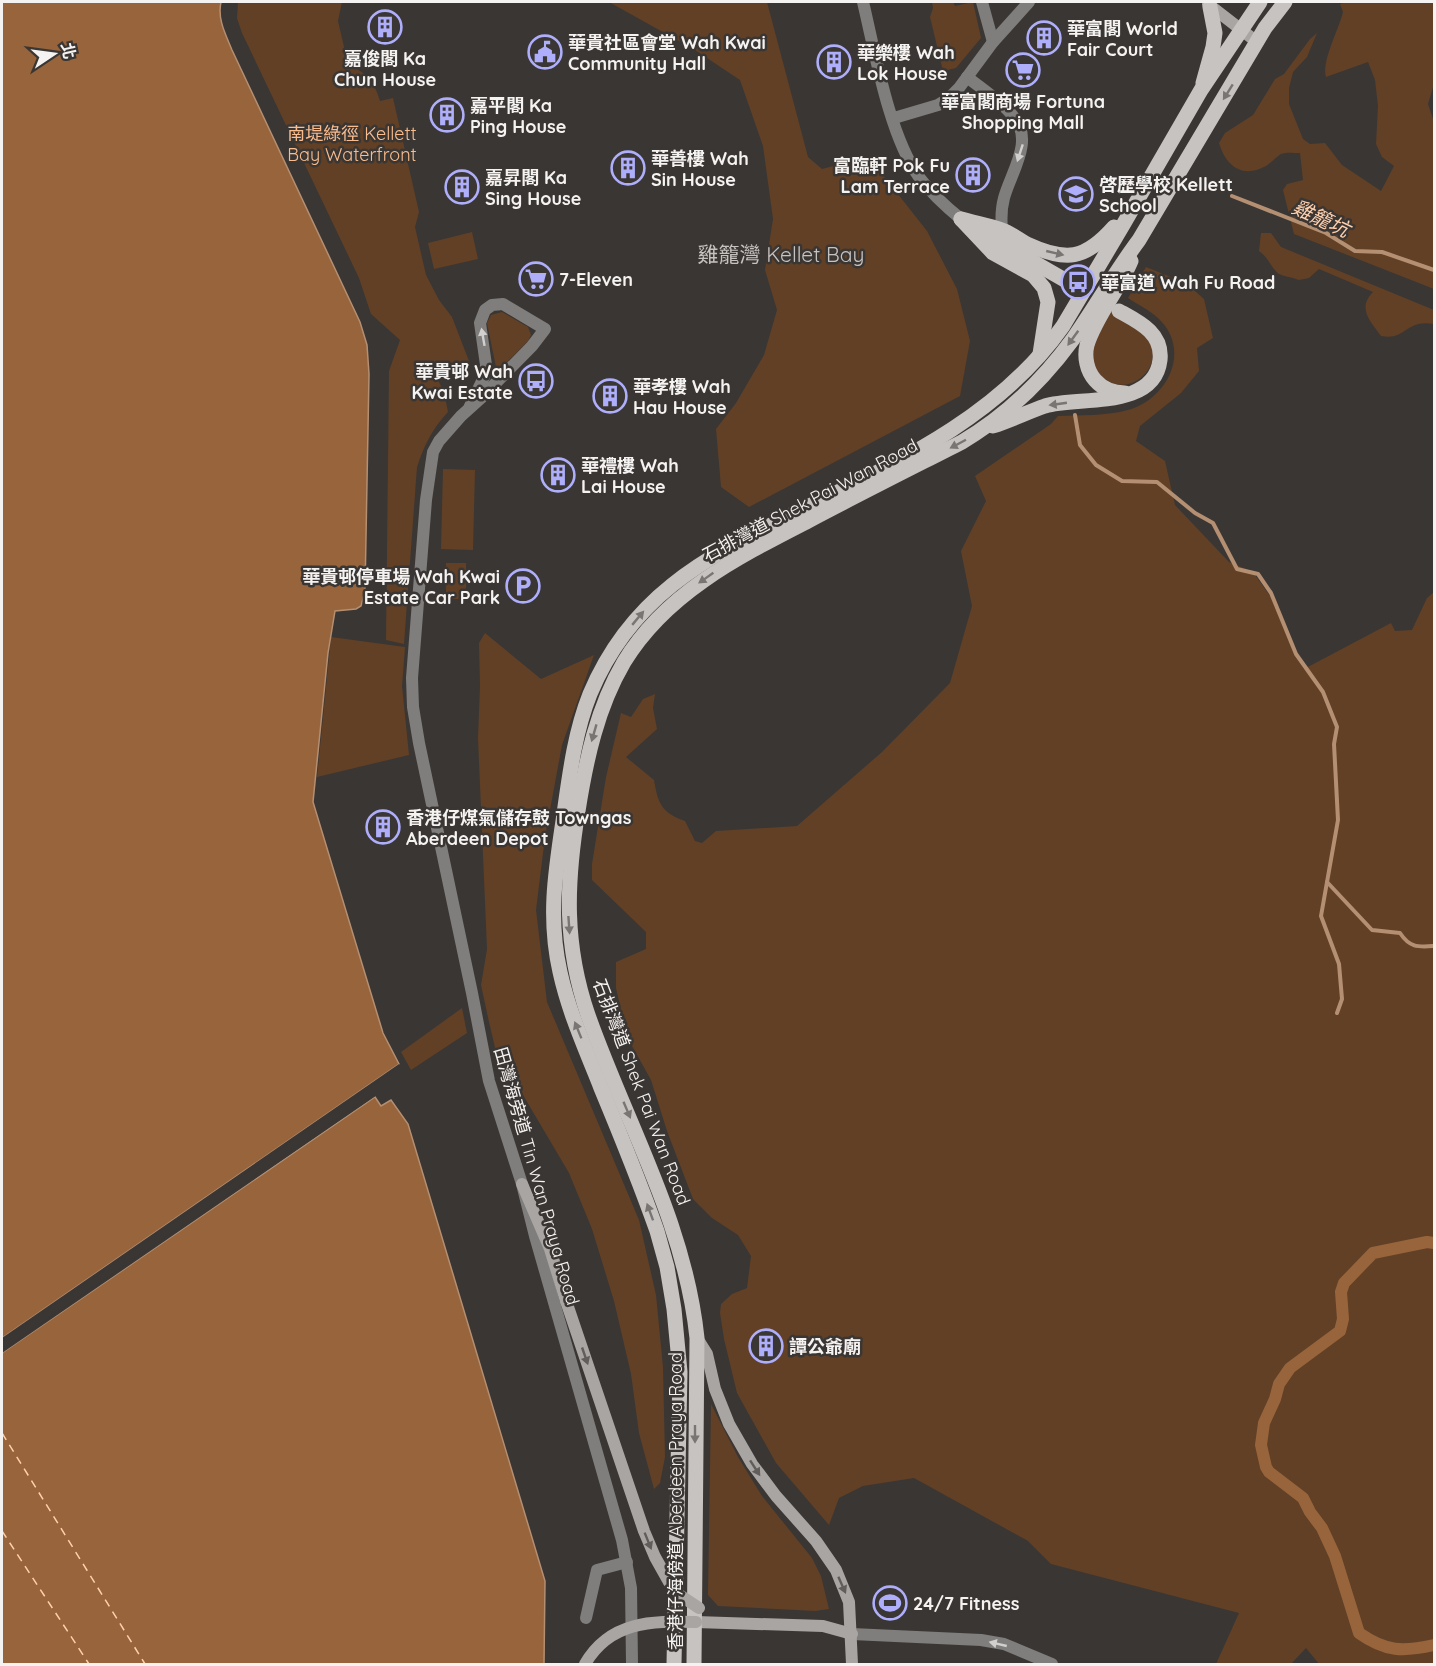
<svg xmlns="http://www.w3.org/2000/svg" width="1436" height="1666" font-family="Quicksand,'Noto Sans TC',sans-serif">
<rect width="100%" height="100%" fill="#3a3634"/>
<g fill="#614026">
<path d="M238,2H342L338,21L348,64C368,74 374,81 380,101L393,98L419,212L415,227L426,275L439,300L452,317L469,361L440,376L433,370L444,392L448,412C432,429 424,446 417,467L404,644L386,640L389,371L400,340L371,314L359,278L242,33L237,18Z"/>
<polygon points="609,2 767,2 808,157 822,169 871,156 883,175 927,231 957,289 970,341 960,396 749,507 721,487 716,429 736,403 764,355 777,310 765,270 773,219 763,146 740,80 695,50"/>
<polygon points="932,2 953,2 955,6 973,2 981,38 956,68 943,71 930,17 933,8"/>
<path d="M1346,2H1434V84L1428,104L1434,122V289L1294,234L1283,190L1287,184L1303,180L1300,153C1294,153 1286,152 1281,154C1276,157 1271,163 1266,166C1242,179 1226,166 1219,143L1225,133L1253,115L1275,79L1284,74L1310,39L1317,33L1307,57L1293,72L1289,88V104L1303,139L1310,144L1325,143L1342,165L1381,191L1394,166L1382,157L1376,144L1378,106L1375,80L1368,62L1326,77C1321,62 1339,29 1343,12L1340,4Z"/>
<polygon points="472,232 478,259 434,269 428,243"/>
<path d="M1261,233H1271L1281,247L1434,310V324C1405,319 1406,341 1381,336C1370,321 1357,308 1373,292L1319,269L1309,278L1299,280C1292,277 1285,277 1279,274C1271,268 1269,258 1259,251Z"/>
<path d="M1146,267L1186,283L1204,299L1213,338L1197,348L1199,371L1181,393L1140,426L1136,441L1165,461L1175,505L1229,562L1253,572L1275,603L1304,669L1391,623L1395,631L1412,630L1427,598L1434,592V1664H1319L1306,1648L1291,1664H1216L1239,1613L1051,1564L1028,1541L914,1478L863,1486L839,1498L829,1525L776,1463L737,1393L724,1339L720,1313L721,1304L732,1294L747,1288L751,1256L738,1235L712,1218L693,1199L667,1131L651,1080L627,1037L616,988V962L646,949V932L592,880V864L606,777L621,713L631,717L643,699L655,694L653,708L657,729L626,757L654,780C658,804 662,813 685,821L695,841L702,843L716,831L797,826L882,752L950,683L972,606L961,551L986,501L975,476L1051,424L1058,416C1080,415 1107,416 1128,410C1167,399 1192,351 1159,319C1150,310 1138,305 1128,298Z"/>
<polygon points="502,312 528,327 531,335 528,341 497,372 487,323 491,315"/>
<path d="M1110,312C1119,317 1131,321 1139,328C1178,360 1126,408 1098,372C1092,364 1091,351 1094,341C1097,331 1105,321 1110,312Z"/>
<polygon points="443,469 475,470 473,550 441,549"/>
<rect x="446" y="563" width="20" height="36"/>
<polygon points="485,633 541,679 594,655 562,745 545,837 536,910 547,1002 639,1220 656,1295 663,1367 665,1457 660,1483 654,1489 639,1433 631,1374 614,1301 592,1229 569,1173 523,1095 498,1060 489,1022 481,985 487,949 478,738 480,686 479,643"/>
<polygon points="331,637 405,647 402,686 409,755 317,777"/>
<polygon points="462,1008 467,1033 411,1070 401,1052"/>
<polygon points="711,1404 738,1457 762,1496 812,1558 821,1576 829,1609 815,1611 718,1606 708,1595"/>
</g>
<g fill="#98643b" stroke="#b48f72" stroke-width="1.5">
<path d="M2,2H221C217,19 226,35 232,50L360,322L367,345L369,374L365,591L361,606L356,609L335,611L328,653L313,802L383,1033L399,1064L2,1338Z"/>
<polygon points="375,1097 381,1106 391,1100 408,1124 545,1581 544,1664 2,1664 2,1353"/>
</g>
<g fill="#3a3634">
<polygon points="399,1064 401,1066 2,1341 2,1338"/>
<polygon points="373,1094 377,1095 2,1353 2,1350"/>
</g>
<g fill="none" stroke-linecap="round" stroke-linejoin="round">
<g stroke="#b48f72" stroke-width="4">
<polyline points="1232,196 1326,233 1355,251 1382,252 1434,270"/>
<polyline points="1075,415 1080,445 1096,465 1122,481 1157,482 1195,513 1213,523 1237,569 1258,574 1271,593 1296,654 1323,692 1337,727 1334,744 1338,820 1321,916 1339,964 1342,999 1337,1013"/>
<path d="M1327,882L1372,930L1400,933C1410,948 1418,947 1434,946"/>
</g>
<path stroke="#98643b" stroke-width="12" d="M1434,1243L1427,1242L1373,1253L1344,1283L1341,1292L1343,1319L1340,1331L1290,1368L1279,1384L1275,1399L1264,1423L1261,1445L1266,1467L1269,1472L1303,1498L1310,1512L1322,1528L1335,1556L1359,1633C1386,1652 1403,1652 1434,1645"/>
<g stroke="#ffd0ad" stroke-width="1.5" stroke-dasharray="8 6" stroke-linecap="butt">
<polyline points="2,1433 145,1664"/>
<polyline points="2,1531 89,1664"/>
</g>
<g stroke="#7f7e7c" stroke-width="12">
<polyline points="982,2 993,42"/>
<path d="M967,77C982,89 1001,101 1013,116C1035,140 1011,172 1004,198C1001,209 1001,219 1002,230"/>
<polyline points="894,118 938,105 948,99 959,88 993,42 1029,2"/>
<polyline points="586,1618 597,1570 627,1562"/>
</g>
<g stroke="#7f7e7c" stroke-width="12">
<path d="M863,2C875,52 889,135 919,177C931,193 945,206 961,219"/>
<polyline points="469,408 484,377 486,365 480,323 485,310 492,305 503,304 545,329 532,346 481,398 461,416 439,441 433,452 426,500 412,678 413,707 419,743 472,993 489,1081 522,1184 535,1236 622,1540 631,1588 632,1664"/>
<polyline points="852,1634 981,1640 1004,1644 1052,1664"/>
</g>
<g stroke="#a8a5a3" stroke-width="12">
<polyline points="1208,4 1257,42"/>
<polyline points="522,1184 550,1249 566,1301"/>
<polyline points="697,1338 707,1354 715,1389 729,1424 752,1464 776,1496 816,1541 836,1570 849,1602 852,1664"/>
<polyline points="696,1622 823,1626 852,1634"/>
</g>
<g stroke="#c7c3c0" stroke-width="15">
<polyline points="1203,83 1213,47 1215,33 1210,7"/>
<path d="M961,219C974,223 989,225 1002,230C1011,233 1019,240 1027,244C1066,262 1085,260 1114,227"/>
<polyline points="961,219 993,253 1033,275 1044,288 1048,302 1040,354"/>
<polyline points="976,229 1070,283"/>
<path d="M1125,393C1113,393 1103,389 1095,380C1087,371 1084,357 1087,345C1096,316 1119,290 1131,261"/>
<path d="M993,426C1011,420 1028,412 1045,406C1078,396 1154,410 1160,360C1163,333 1139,322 1119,311"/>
<path d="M674,1664L680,1372L674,1309L667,1267L657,1231C640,1183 621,1136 601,1088C586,1050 569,1013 560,972C548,919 555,874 563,821C569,779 574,734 590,694C630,598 702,559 791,515C890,466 997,420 1063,326L1123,225L1201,90L1260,2"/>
<path d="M694,1664L697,1338C685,1222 626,1123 588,1015C564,945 566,884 578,811C586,760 597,708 624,662C666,593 738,557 808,521C859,494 911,468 962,442C1006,416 1043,380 1073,339C1096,306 1115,272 1139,240L1265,28L1285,2"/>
</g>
<g stroke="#a8a5a3" stroke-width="12">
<polyline points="566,1301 644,1531 655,1557 669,1582 678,1594 699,1608"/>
<path d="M585,1664C610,1621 651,1621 696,1622"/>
</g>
</g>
<defs><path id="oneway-solid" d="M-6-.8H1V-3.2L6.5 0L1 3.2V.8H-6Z" transform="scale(1.5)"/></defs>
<g fill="#797573">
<use href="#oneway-solid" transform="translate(1228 92) rotate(122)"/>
<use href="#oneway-solid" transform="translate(1055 253) rotate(13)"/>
<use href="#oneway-solid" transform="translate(1073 338) rotate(126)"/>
<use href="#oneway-solid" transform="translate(1058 404) rotate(172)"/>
<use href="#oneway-solid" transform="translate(958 444) rotate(152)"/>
<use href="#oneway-solid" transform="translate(706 578) rotate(145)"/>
<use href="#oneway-solid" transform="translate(638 618) rotate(-50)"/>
<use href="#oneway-solid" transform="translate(594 733) rotate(106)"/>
<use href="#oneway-solid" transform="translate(569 925) rotate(86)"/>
<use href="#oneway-solid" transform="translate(578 1030) rotate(-112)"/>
<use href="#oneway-solid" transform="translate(627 1110) rotate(67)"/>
<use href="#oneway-solid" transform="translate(650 1212) rotate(-110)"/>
<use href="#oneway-solid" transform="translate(695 1434) rotate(90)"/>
</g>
<g fill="#d2d0ce">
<use href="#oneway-solid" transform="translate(1020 153) rotate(108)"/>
<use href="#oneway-solid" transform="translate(483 337) rotate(-100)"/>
<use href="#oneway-solid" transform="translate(998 1644) rotate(-167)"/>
</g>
<g fill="#605d5b">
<use href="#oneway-solid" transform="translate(585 1356) rotate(71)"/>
<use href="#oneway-solid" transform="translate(755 1468) rotate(57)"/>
<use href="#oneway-solid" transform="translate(648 1541) rotate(68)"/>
<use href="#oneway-solid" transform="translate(842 1585) rotate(66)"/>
</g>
<defs>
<symbol id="building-ring" viewBox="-11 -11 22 22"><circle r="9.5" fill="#3a3634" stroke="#aeaefb" stroke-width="1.5"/><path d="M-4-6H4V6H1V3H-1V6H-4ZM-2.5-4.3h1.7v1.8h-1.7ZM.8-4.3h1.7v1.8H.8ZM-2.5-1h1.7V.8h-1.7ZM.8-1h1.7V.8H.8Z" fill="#aeaefb"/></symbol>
<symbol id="civic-ring" viewBox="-11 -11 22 22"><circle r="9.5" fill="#3a3634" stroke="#aeaefb" stroke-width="1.5"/><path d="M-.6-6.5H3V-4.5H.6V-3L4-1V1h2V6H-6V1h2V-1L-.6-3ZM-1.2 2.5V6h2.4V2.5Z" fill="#aeaefb"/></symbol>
<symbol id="supermarket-ring" viewBox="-11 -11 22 22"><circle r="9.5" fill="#3a3634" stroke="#aeaefb" stroke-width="1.5"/><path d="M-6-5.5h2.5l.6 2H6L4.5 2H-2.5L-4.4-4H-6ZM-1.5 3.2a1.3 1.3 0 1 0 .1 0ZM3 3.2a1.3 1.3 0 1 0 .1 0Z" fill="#aeaefb"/></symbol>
<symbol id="school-ring" viewBox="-11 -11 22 22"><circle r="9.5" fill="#3a3634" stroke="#aeaefb" stroke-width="1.5"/><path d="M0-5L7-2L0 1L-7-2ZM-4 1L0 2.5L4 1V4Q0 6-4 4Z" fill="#aeaefb"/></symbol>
<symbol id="bus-ring" viewBox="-11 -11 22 22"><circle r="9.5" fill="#3a3634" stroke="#aeaefb" stroke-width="1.5"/><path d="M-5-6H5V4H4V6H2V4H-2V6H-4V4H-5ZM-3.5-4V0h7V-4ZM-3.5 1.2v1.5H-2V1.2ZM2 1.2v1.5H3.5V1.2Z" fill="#aeaefb"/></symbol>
<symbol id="parking-ring" viewBox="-11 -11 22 22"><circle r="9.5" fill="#3a3634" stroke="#aeaefb" stroke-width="1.5"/><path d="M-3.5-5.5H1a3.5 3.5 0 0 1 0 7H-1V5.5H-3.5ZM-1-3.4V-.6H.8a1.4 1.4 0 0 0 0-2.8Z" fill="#aeaefb"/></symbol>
<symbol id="stadium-ring" viewBox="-11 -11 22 22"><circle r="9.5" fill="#3a3634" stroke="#aeaefb" stroke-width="1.5"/><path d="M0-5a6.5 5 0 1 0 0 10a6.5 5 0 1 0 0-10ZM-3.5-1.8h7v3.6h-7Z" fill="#aeaefb"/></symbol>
</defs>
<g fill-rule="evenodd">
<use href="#building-ring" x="366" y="8" width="38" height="38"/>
<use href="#building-ring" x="1025" y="19" width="38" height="38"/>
<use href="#civic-ring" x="526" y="33" width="38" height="38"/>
<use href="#building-ring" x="815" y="43" width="38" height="38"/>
<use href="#supermarket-ring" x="1004" y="51" width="38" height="38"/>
<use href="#building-ring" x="428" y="96" width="38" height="38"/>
<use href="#building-ring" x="609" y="149" width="38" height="38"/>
<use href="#building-ring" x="954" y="156" width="38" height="38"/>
<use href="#building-ring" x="443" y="168" width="38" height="38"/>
<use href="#school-ring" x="1057" y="175" width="38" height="38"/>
<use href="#supermarket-ring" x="517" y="260" width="38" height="38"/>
<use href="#bus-ring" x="1059" y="263" width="38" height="38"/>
<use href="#bus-ring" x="517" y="362" width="38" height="38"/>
<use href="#building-ring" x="591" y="377" width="38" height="38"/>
<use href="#building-ring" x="539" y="456" width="38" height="38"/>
<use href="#parking-ring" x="504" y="567" width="38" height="38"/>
<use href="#building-ring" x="364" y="808" width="38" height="38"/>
<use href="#building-ring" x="747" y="1327" width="38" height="38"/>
<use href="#stadium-ring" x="871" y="1584" width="38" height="38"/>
</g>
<g text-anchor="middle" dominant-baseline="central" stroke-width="5" stroke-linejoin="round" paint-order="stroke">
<g font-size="18" font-weight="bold" fill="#f5f3f1" stroke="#3a3634" text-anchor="start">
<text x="1067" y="28">華富閣 World<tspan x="1067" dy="21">Fair Court</tspan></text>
<text x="568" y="42">華貴社區會堂 Wah Kwai<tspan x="568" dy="21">Community Hall</tspan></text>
<text x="857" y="52">華樂樓 Wah<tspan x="857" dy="21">Lok House</tspan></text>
<text x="385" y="58" text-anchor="middle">嘉俊閣 Ka<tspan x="385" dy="21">Chun House</tspan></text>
<text x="1023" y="101" text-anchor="middle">華富閣商場 Fortuna<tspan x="1023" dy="21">Shopping Mall</tspan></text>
<text x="470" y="105">嘉平閣 Ka<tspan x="470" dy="21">Ping House</tspan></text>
<text x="651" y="158">華善樓 Wah<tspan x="651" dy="21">Sin House</tspan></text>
<text x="950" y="165" text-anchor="end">富臨軒 Pok Fu<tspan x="950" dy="21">Lam Terrace</tspan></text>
<text x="485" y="177">嘉昇閣 Ka<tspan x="485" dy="21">Sing House</tspan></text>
<text x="1099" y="184">啓歷學校 Kellett<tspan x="1099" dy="21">School</tspan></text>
<text x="559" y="279">7-Eleven</text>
<text x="1101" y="282">華富道 Wah Fu Road</text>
<text x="513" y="371" text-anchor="end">華貴邨 Wah<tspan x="513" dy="21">Kwai Estate</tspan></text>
<text x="633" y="386">華孝樓 Wah<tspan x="633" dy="21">Hau House</tspan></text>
<text x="581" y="465">華禮樓 Wah<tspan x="581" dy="21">Lai House</tspan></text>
<text x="500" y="576" text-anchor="end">華貴邨停車場 Wah Kwai<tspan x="500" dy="21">Estate Car Park</tspan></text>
<text x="406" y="817">香港仔煤氣儲存鼓 Towngas<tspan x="406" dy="21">Aberdeen Depot</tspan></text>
<text x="789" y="1346">譚公爺廟</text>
<text x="913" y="1603">24/7 Fitness</text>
</g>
<g font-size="18" fill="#fabc8d" stroke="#3a3634">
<text x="352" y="133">南堤綠徑 Kellett<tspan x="352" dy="21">Bay Waterfront</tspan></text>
</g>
<g font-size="18" fill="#f5f3f1" stroke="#3a3634">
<text transform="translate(810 500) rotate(-28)">石排灣道 Shek Pai Wan Road</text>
<text transform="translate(642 1092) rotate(69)">石排灣道 Shek Pai Wan Road</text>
<text transform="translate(537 1176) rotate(74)">田灣海旁道 Tin Wan Praya Road</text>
<text transform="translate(675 1501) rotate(-90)">香港仔海傍道 Aberdeen Praya Road</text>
</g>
<g font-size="20" font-style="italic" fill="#ffd0ad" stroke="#3a3634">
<text transform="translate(1321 218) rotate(25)">雞籠坑</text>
</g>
<g font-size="21" fill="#c6c2bf" stroke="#3a3634">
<text x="781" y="254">雞籠灣 Kellet Bay</text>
</g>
</g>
<rect width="1436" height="1666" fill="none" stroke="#f5f3f1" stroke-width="6"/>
<g transform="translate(54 54) rotate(77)" stroke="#3a3634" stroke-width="4.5" paint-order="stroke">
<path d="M0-4.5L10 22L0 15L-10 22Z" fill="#f5f3f1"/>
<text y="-9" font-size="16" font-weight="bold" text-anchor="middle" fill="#f5f3f1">北</text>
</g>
</svg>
